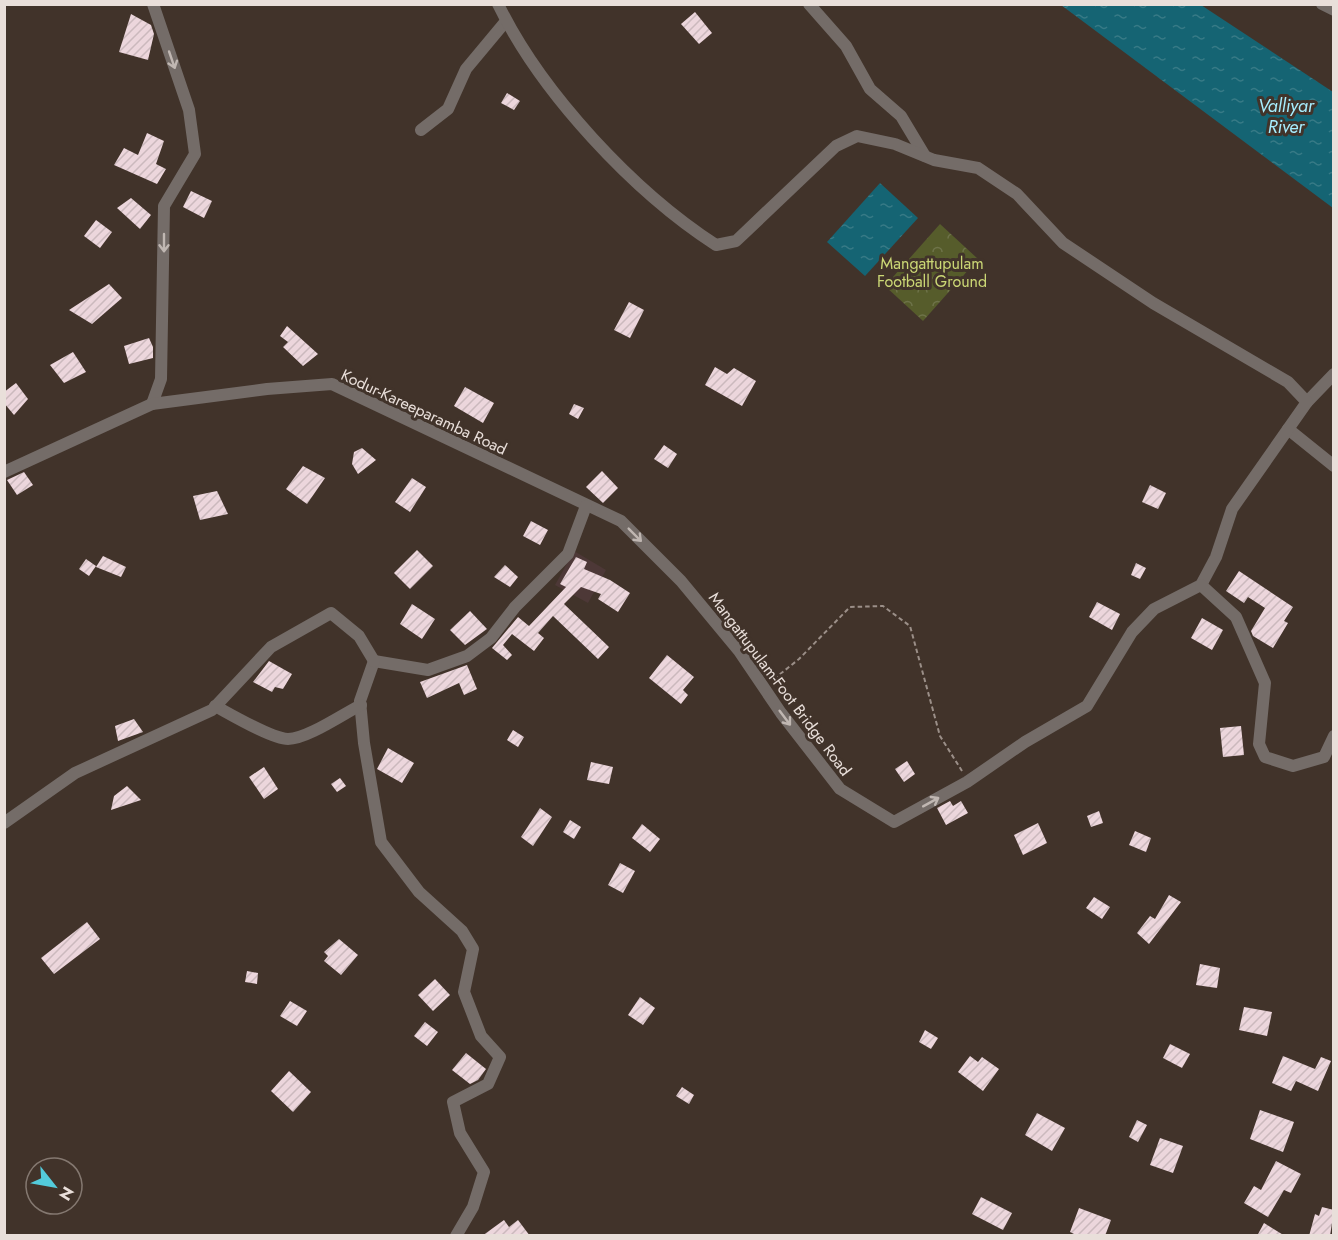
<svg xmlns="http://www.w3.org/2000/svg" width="1338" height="1240" font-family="Jost,sans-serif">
<defs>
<pattern id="forest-crowns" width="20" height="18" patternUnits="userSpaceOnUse" patternTransform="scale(1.5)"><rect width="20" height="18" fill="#565c2b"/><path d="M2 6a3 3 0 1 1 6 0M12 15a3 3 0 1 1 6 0" fill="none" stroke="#6e7349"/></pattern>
<pattern id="water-ripples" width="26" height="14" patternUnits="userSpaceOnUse" patternTransform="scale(1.5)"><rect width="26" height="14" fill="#156473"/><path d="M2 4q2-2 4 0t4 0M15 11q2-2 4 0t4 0" fill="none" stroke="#377a86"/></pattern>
<pattern id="building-hatch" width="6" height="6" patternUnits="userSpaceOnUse" patternTransform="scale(1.5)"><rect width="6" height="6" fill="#ecd6dc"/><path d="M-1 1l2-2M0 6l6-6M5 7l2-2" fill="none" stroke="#cbb9bd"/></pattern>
</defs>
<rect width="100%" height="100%" fill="#41332a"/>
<polygon fill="#4d3837" points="574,551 606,570 588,603 555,585"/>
<polygon fill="url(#forest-crowns)" points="940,224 978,259 923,321 885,286"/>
<g fill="url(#water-ripples)">
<polygon points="1061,5 1201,5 1333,92 1333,208"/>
<polygon points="880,183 918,218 865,276 827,242"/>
</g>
<g fill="url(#building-hatch)">
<polygon points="695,12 712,33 699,44 681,24"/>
<polygon points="131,14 151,25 154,34 148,60 119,52"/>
<polygon points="507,93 520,101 514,110 501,103"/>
<polygon points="147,133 164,141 156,164 166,169 157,184 114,165 124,148 138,155"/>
<polygon points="191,191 212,201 204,218 183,207"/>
<polygon points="131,198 151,215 140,229 117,208"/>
<polygon points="96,220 112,232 100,248 84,236"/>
<polygon points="109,284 122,298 92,324 69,310"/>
<polygon points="629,302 644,310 630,338 614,330"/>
<polygon points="287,326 318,354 303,366 283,347 288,342 280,336"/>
<polygon points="149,338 153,347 153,358 129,364 124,346"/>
<polygon points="73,352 86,372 64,383 50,365"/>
<polygon points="715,367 727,374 734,368 756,381 742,406 705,385"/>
<polygon points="16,383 28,399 14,415 4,403 4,392"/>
<polygon points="465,387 494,403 483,423 454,406"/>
<polygon points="574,404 584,408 578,419 569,414"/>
<polygon points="664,445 677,454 668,468 654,459"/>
<polygon points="362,448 376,460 358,474 352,464 354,452"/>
<polygon points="303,466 325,478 307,504 286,489"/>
<polygon points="602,471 618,488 603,503 586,487"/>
<polygon points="24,472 33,485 17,495 7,480"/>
<polygon points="412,478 426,487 410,512 395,502"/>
<polygon points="1150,485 1166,493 1158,509 1142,502"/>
<polygon points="217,491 228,514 200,520 193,496"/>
<polygon points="531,521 548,530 540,545 523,536"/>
<polygon points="417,550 433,566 410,589 394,573"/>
<polygon points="103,556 126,567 121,577 96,567"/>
<polygon points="576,557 587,562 584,569 610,580 630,593 618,612 598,599 601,594 581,587 564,604 609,647 598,659 553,616 538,633 544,638 534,651 512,634 503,645 512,655 507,660 492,648 518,617 529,626 566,587 560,584"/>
<polygon points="86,559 96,566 89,576 79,569"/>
<polygon points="1136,563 1146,568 1140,579 1131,575"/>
<polygon points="505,565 518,577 510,587 494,577"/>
<polygon points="1239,571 1293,607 1284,621 1288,623 1273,648 1253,636 1251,631 1265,608 1248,597 1244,603 1226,591"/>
<polygon points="1097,602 1120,614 1112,630 1089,617"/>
<polygon points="412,604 435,619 422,639 400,624"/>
<polygon points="470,611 487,629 465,645 450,630"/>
<polygon points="1202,618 1223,630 1212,650 1191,638"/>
<polygon points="667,655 694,677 683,690 688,695 681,704 649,678"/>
<polygon points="269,661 292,674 283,689 275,687 272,692 253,682"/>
<polygon points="467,665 477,689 464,695 459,683 427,698 420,682"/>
<polygon points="134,719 143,732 118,741 115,726"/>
<polygon points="1241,726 1244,755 1223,757 1220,728"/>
<polygon points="513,730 524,737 518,747 507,740"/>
<polygon points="388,748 414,763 402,783 377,769"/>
<polygon points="907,761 915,774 904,782 895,769"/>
<polygon points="591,762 613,767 609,784 587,780"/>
<polygon points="264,767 278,789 264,799 249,777"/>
<polygon points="340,778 346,786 337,792 331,784"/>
<polygon points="127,786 141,800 111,810 114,796"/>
<polygon points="950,801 953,806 961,801 968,813 946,825 937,808"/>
<polygon points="540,808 552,817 533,846 521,837"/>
<polygon points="1099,811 1103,823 1091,827 1087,816"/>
<polygon points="570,820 581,827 574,839 563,832"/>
<polygon points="1038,823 1047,843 1023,855 1014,835"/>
<polygon points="642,824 660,839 650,852 632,838"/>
<polygon points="1135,831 1151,838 1146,852 1129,845"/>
<polygon points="620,863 635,871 623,893 608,885"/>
<polygon points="1169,895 1181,902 1149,944 1137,933 1150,916 1155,919"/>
<polygon points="1094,897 1110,907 1102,919 1086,908"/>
<polygon points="87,922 100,939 54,974 41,958"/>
<polygon points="339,939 358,955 341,975 324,961 328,956 324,952"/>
<polygon points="1200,964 1220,968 1217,988 1196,985"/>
<polygon points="247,971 258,973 257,984 245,982"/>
<polygon points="435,979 450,995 433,1011 418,995"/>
<polygon points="640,997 655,1008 643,1025 628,1015"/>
<polygon points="290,1001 307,1011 297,1026 280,1016"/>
<polygon points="1244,1007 1272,1012 1267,1036 1239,1030"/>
<polygon points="425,1022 438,1032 427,1046 414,1036"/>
<polygon points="925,1030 938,1038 931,1049 919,1042"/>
<polygon points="1170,1044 1190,1054 1182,1068 1163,1058"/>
<polygon points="466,1053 486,1069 478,1080 470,1084 452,1070"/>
<polygon points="970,1056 978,1062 982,1057 999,1069 983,1091 958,1072"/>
<polygon points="1283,1056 1315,1069 1321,1057 1331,1061 1318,1091 1296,1081 1291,1091 1272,1083"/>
<polygon points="289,1071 311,1092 293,1112 271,1091"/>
<polygon points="682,1087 694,1095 689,1104 676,1096"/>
<polygon points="1260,1110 1294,1122 1283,1152 1250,1139"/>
<polygon points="1037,1113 1065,1128 1052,1151 1025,1135"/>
<polygon points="1137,1120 1147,1125 1138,1142 1129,1137"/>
<polygon points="1160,1138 1183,1146 1173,1173 1150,1165"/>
<polygon points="1276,1161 1301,1174 1291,1193 1284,1190 1268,1217 1244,1203 1254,1186 1261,1190"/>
<polygon points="981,1197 1012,1213 1003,1230 972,1214"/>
<polygon points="1322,1207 1334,1210 1330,1236 1309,1236 1315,1214 1319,1216"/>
<polygon points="1079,1208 1111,1220 1105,1236 1078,1236 1070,1232"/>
<polygon points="504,1220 509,1227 518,1220 530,1236 482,1236"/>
<polygon points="1264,1223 1285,1236 1257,1236"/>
</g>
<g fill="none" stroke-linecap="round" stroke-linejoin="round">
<polyline stroke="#9b8f88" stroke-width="2" stroke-dasharray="4.5 3" stroke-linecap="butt" points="774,679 799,659 850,607 883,606 910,626 940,736 962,771"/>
<g stroke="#746c68" stroke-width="12">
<polyline points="809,4 846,46 870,89 901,116 925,156"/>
<polyline points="1322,4 1334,10"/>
<polyline points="421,130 448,109 466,69 506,21"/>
<polyline points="1307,402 1334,374"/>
<polyline points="152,404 161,379 164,206 195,154 189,110 153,4"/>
<polyline points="1288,429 1334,466"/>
<path d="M4,472L152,404L267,389L332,384L621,521L681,581L739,651L781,713L840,789L894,822L967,782L1025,742L1087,706L1132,632L1154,609L1201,585L1216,557L1232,509L1307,402L1288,382L1153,303L1063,243L1017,194L978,168L934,160L895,144L857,136L836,146L736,241L716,245C634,192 541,93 498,4"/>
<polyline points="1201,585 1236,617 1265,683 1259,744 1265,757 1293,766 1324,757 1334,736"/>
<polyline points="374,661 360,701 364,743 381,842 419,892 462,931 473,949 464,992 481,1036 500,1057 488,1084 453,1102 460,1133 484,1172 473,1207 456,1236"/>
<polyline points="374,661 428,670 467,656 491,638 515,607 568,554 586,506"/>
<path d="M215,706C230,714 272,739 288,739C307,739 343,714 361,705"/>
<polyline points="4,823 75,773 212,710 271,647 331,613 359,636 374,661"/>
</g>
</g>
<defs><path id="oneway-shaft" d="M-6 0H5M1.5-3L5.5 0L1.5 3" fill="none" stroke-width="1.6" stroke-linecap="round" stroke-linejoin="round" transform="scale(1.5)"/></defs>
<g stroke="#c0b7b2">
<use href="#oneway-shaft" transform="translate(172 60) rotate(71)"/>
<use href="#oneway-shaft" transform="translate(164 243) rotate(90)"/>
<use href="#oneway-shaft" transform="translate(635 535) rotate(45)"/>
<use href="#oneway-shaft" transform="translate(785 718) rotate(53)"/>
<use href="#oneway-shaft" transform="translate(931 802) rotate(-29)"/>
</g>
<g text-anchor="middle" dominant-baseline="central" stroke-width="6" stroke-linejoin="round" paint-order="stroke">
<g font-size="16" fill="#cbd775" stroke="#41332a">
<text x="932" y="263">Mangattupulam<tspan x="932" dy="18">Football Ground</tspan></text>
</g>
<g font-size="16" fill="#e9dfda" stroke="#41332a">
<text transform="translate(424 412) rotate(25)">Kodur-Kareeparamba Road</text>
<text transform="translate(780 684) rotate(53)">Mangattupulam-Foot Bridge Road</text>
</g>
<g font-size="18" font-style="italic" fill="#a7eeff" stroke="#41332a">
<text x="1286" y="106">Valliyar<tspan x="1286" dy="21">River</tspan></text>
</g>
</g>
<rect width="1338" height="1240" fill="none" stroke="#e9dfda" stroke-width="12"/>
<g transform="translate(54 1186) rotate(121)"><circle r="28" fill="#41332a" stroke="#847870" stroke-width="1.5"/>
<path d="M0-4.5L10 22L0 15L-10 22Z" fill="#53cbdb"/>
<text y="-9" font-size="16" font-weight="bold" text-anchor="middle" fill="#e9dfda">N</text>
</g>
</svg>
